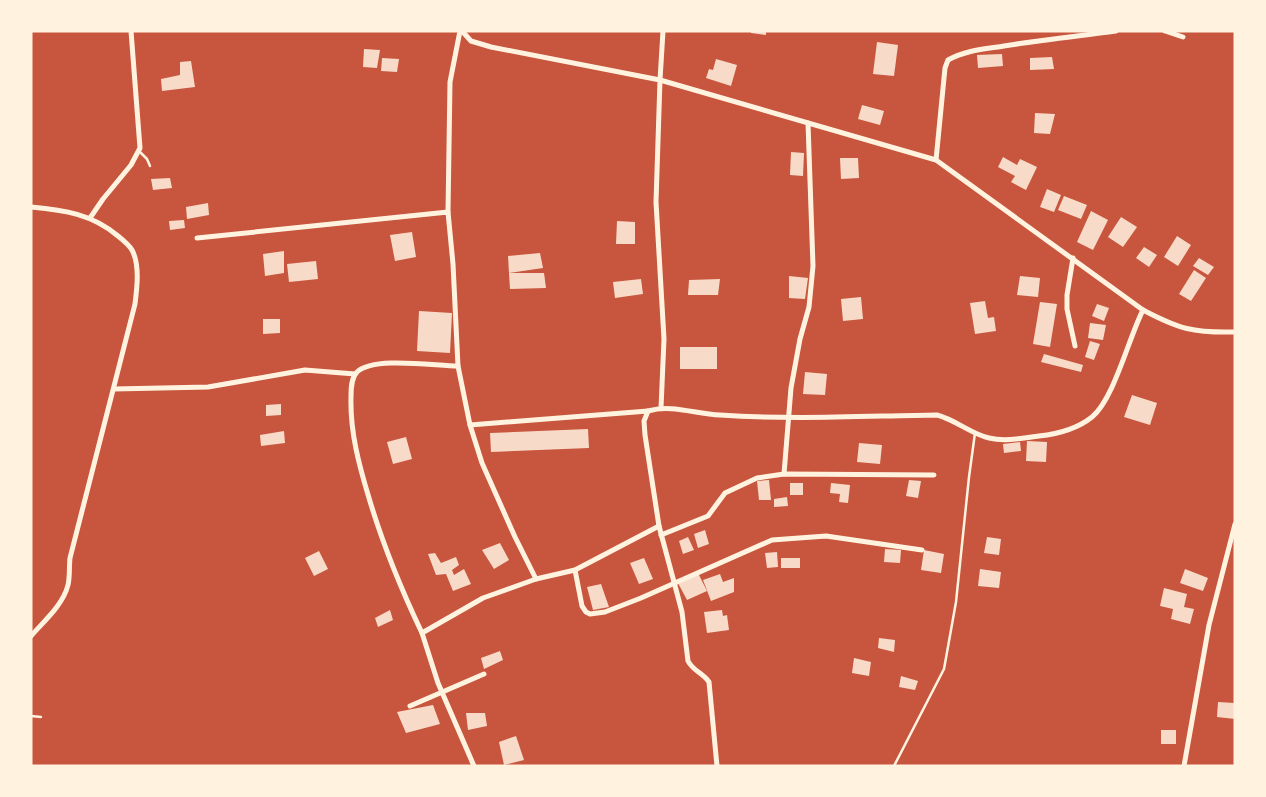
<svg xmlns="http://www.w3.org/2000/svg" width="1266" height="797" font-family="Spectral,serif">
<rect width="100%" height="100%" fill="#c8553d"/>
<g fill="#f7dbc8">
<polygon points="751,31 766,31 766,35 751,33"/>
<polygon points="877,42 898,45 894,76 873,74"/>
<polygon points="364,49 380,50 377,68 363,67"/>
<polygon points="1002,54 1003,66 978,68 977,55"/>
<polygon points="1052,57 1054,69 1030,70 1030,58"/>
<polygon points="382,58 399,59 397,72 381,71"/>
<polygon points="716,59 737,65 731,86 706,78 709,69 713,70"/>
<polygon points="191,61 195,87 162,91 161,79 180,75 180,62"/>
<polygon points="862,105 884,111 880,125 858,119"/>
<polygon points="1035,113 1055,114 1050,134 1034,133"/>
<polygon points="791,152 804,153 803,176 790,175"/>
<polygon points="1003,157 1017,165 1020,159 1037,167 1026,190 1011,182 1015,176 998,167"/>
<polygon points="840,158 858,158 859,178 841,179"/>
<polygon points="170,178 172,188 153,190 151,179"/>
<polygon points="1047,189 1061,195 1054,212 1040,207"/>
<polygon points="1064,196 1087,205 1081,219 1058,210"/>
<polygon points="208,203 209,215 187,219 186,207"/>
<polygon points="1091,211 1108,220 1093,250 1077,242"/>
<polygon points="1121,217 1137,227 1123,247 1108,237"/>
<polygon points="184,220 185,228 170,230 169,221"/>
<polygon points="617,221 635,222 635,244 616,244"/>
<polygon points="412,232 416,257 395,261 390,235"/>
<polygon points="1177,236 1191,245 1178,266 1164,257"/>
<polygon points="1144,247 1157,255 1149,267 1136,258"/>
<polygon points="284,251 284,273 265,276 263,254"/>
<polygon points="540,253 543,268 509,273 508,256"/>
<polygon points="1199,258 1214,267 1208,275 1193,266"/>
<polygon points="316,261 318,279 289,282 287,264"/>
<polygon points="1194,270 1206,278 1191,301 1179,294"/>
<polygon points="509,273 544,273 546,288 510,289"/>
<polygon points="789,276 808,278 805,299 789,298"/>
<polygon points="1020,276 1040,278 1038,297 1017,295"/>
<polygon points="641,279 643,294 615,298 613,282"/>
<polygon points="720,279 718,295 688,295 689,280"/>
<polygon points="861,297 863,319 843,321 841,299"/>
<polygon points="985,301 988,318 994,317 996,331 975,334 970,303"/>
<polygon points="1040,302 1057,304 1050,347 1033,344"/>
<polygon points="1097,304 1109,308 1104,321 1092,316"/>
<polygon points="419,311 452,313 450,353 417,351"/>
<polygon points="263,319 280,319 280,333 263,334"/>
<polygon points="1090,323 1106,325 1103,340 1088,338"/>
<polygon points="1090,341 1100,344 1094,360 1085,357"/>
<rect x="680" y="347" width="37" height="22"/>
<polygon points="1044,354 1083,365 1081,372 1041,362"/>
<polygon points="805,372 827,374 825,395 803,394"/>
<polygon points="1132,395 1157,403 1150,425 1124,417"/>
<polygon points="281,404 281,415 266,416 266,405"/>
<polygon points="588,429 589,448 491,452 490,433"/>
<polygon points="284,431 285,443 261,446 260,435"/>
<polygon points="406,437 412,459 393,464 387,442"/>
<polygon points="1027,441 1047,442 1046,462 1026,461"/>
<polygon points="1020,442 1021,451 1004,453 1003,444"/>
<polygon points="859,443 882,445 880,464 857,462"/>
<polygon points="769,480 771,500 759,500 757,481"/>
<polygon points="909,480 921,481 918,498 906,496"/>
<rect x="790" y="483" width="13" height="12"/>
<polygon points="831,483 850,485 848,503 839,502 840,494 830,493"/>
<polygon points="787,497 788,506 774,507 774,499"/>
<polygon points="705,530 709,544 698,548 694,534"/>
<polygon points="688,537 694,550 683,554 679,541"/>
<polygon points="987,537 1001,539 999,555 984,553"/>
<polygon points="500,543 509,560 494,569 482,550"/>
<polygon points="885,549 901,550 900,563 884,562"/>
<polygon points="924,550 944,554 941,573 921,570"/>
<polygon points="319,551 328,569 314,576 305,558"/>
<polygon points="777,552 778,567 767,568 765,553"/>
<polygon points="435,553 441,563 456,557 459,565 452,570 454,575 464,569 471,584 453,591 446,574 436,575 428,554"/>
<polygon points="644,558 653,579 639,584 630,563"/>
<rect x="781" y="558" width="19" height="10"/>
<polygon points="980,569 1001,572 999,588 978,586"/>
<polygon points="1185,569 1208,578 1203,591 1180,583"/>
<polygon points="698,573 707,591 687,600 678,583"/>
<polygon points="720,574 723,582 734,578 734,592 711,601 703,580"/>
<polygon points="601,584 609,607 593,610 587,587"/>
<polygon points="1164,588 1187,594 1184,607 1194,609 1190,624 1171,619 1173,609 1160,606"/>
<polygon points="390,610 393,620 378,627 375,618"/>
<polygon points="722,610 723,616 727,615 729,630 707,633 704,612"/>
<polygon points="879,638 895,640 894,652 878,648"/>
<polygon points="500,651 503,660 484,669 481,658"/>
<polygon points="854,658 871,662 869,676 852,673"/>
<polygon points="901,676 918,681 915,690 899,687"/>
<polygon points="1218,702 1235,703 1235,719 1217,717"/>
<polygon points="433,705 440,724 406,733 397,712"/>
<polygon points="466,713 485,713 487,726 468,730"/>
<rect x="1161" y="730" width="15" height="14"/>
<polygon points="516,736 524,760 504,765 499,742"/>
</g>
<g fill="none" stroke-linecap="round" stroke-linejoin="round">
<g stroke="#fff3e0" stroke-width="2.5">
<polyline points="139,151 147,159 150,166"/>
<polyline points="31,716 41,717"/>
<polyline points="894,766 944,669 956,602 969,477 975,433"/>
</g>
<g stroke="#fff3e0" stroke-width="5">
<polyline points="462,31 471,41 491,47 660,80 656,202 664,339 661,408"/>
<path d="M663,31L660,80L936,160L1143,310C1179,329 1193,333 1235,332"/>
<polyline points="1165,31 1183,37"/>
<path d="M936,160L945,68L948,60C966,50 985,49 1004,46C1041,40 1079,36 1116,31"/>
<path d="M31,207C64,210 92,214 118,236C123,240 129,245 132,250C140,265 137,288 135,304L70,558C69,567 70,577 68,585C63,605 44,621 31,636"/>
<polyline points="448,212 450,82 460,31"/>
<polyline points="90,218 103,199 131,165 140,148 131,31"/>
<polyline points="197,238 448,212 453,264 458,366"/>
<polyline points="1073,258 1067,295 1067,309 1075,346"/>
<polyline points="114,389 208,387 305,370 355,374"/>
<polyline points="470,425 648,411"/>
<polyline points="784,474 791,388 800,339 809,307 813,266 808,123"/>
<polyline points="661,535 708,516 725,493 757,478 784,474 934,475"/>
<polyline points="575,570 582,606 586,612 590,614 605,612 641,598 772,540 826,536 922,550"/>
<path d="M422,633C401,589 383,545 369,498C359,465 350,432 351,397C351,389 351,378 357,372C374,356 435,366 458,366L470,425L482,463L515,537L536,579"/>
<polyline points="410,706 484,674"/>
<polyline points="474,766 438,683 422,633 483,598 536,579 575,570 659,526"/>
<path d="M717,766L709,682C703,673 693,671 688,661L682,612L659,526L645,435L644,421L648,411C672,404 695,414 720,415C792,420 865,416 937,415C956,420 971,434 989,438C1006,442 1023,438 1039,436C1058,434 1077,429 1092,417C1114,399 1129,337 1143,310"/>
<polyline points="1184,766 1209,625 1235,524"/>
</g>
</g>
<rect width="1266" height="797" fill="none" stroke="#fff3e0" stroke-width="65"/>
</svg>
